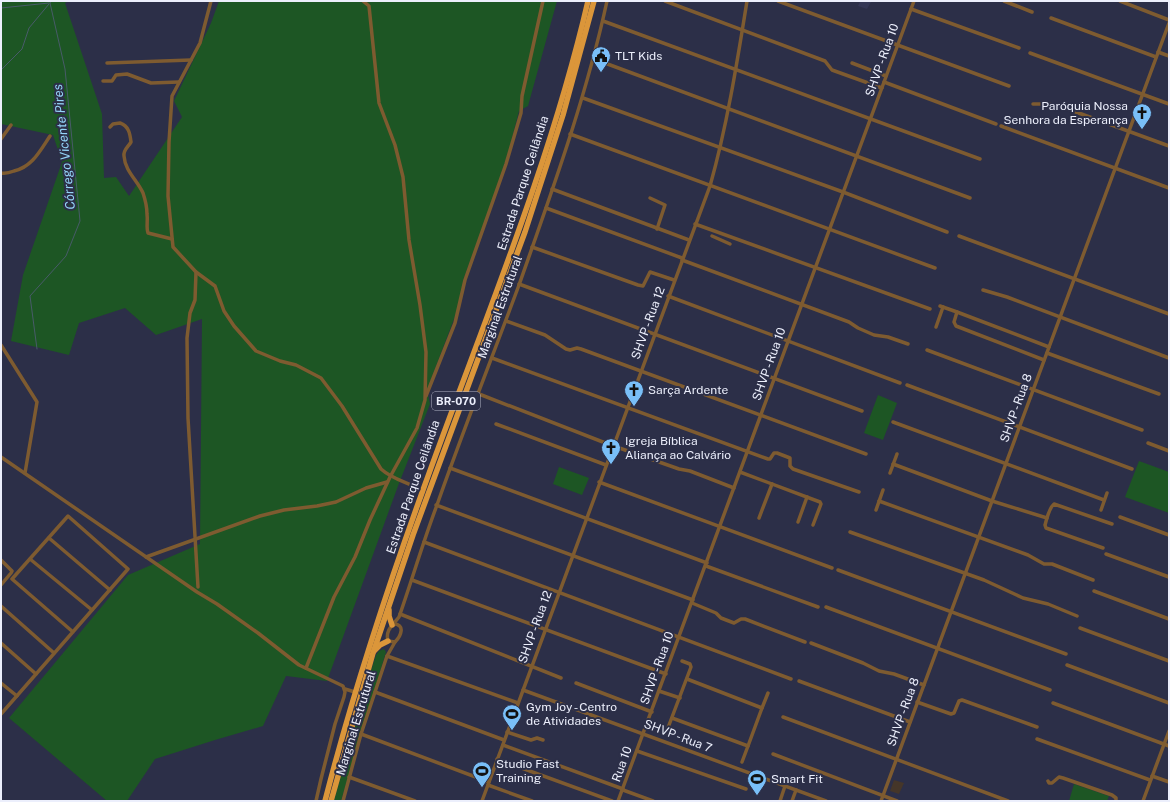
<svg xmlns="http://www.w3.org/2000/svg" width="1170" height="802" font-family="'Public Sans',sans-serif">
<rect width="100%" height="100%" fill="#2c2f48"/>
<polygon fill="#343756" points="859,1 870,1 871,2 867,9 858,6 860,2"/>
<polygon fill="#453629" points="894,780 904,783 899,794 890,791"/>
<g fill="#1d5624">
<polygon points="1,1 69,1 65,3 102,114 104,178 116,177 129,196 182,117 174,101 211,23 219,1 557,1 528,106 519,111 509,150 494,196 464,278 457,311 427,390 430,404 398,486 327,681 286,676 263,726 215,740 155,759 127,801 107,801 9,718 128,575 200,544 202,319 156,335 125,308 79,323 69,355 11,341 23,275 62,162 53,135 1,124"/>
<polygon points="878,395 897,403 883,440 864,433"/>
<polygon points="1139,461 1169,472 1169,513 1125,497"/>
<polygon points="559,467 589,478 582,495 553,484"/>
<polygon points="384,649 386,652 341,801 334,801 360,705 376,655 379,651"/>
<polygon points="1074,784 1109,796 1107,801 1069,801"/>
</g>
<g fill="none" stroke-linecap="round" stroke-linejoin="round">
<g stroke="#485b69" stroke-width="1">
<polyline points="1,8 49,3"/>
<polyline points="1,70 22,49 29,28 49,4"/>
<polyline points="37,349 30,296 66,256 80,221 65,69 50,3 51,1"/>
</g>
<g stroke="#7e5b30" stroke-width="3.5">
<path d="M211,1L200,43L172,96L169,142L168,196L173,247L196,272L215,286L224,311L234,326L256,351L280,361L296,365L321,378L342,406L381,469C393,480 408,482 423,491"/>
<polyline points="665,1 825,61 832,70 882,88"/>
<polyline points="778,1 1009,86"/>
<polyline points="1004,1 1032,12"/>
<polyline points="1120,1 1169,20"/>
<polyline points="911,9 1019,48"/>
<polyline points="1051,18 1156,57"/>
<polyline points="603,21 980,159"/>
<polyline points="1158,52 1169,56"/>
<polyline points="1030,53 1169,104"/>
<polyline points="594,59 970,198"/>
<polyline points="107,63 191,60"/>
<polyline points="852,63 886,76"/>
<polyline points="103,81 112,81 116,75 127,74 151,83 179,82"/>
<polyline points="884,82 996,124"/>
<polyline points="583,98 843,192 947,232"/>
<polyline points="1033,104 1050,104 1065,108 1169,146"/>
<polyline points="1001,126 1169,188"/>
<path d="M110,127L113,124L120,123C129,126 130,134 131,142C128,147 123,150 124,156C125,171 137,180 143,193C145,199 147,208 147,214C148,221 146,227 148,233L172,239"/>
<polyline points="570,134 935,268"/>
<polyline points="1,139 11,125"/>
<path d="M1,173C6,174 9,173 14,171C32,167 40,151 50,136"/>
<polyline points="552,189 689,240"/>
<polyline points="650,198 665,205 657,229"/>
<polyline points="546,208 682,258"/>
<polyline points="695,224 930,309"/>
<polyline points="712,236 730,244"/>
<polyline points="959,236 1169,314"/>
<polyline points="532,247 638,285 643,286 650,272 674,280"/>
<polyline points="682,260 849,322 858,328 874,335 888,337 908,344"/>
<polyline points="196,272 195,300 190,313 187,338 188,418 198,587"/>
<polyline points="519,284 862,411"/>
<polyline points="983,290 1007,297 1169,358"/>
<polyline points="668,296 900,383"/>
<polyline points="940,306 957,312"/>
<polyline points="506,321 545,335 566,349 570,350 577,348 581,349 866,454"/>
<polyline points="936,327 943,307"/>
<polyline points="1,345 37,402 25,473"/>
<polyline points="927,350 1142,430"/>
<polyline points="1047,353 1159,394"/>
<polyline points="492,358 768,459 770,459 774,453 777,453 790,458 790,466 793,469 859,492"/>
<polyline points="1044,360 956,326 954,322 957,312 1049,347"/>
<polyline points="907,385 1132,469"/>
<polyline points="479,394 608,444 679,469 690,471 734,488"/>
<polyline points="426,396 455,323 465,280 506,164 521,113 522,96 543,1"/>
<polyline points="893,422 1104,500"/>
<polyline points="496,424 606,465"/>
<polyline points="1148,443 1169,451"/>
<polyline points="1,457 197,592 217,604 258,633 299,665 343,686 345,692 344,697 335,724 321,779 316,801"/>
<polyline points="893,464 992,501 1047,518"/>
<polyline points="450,468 707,563"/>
<polyline points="740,472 820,502 821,504 813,525"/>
<polyline points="890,473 897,454"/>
<polyline points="599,482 832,568"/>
<polyline points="879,501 1028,555 1044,564 1052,564 1093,580"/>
<polyline points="436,505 693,600"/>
<polyline points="876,510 883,490"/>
<polyline points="1101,510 1107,493"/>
<polyline points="1120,517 1169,535"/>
<polyline points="759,518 772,484"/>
<polyline points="798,522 807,497"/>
<polyline points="850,532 984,580 1023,598 1048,604 1077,616"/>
<polyline points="49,538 110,590"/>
<polyline points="424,542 791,679"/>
<path d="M1103,548L1046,528L1045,525C1047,518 1049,508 1054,504L1112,524"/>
<polyline points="1106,554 1169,577"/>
<polyline points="146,557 260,516 284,510 317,506 336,502 366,488 387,482"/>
<polyline points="30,559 92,610"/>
<polyline points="1,560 12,571 11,573 1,585"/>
<polyline points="706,566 818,607"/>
<polyline points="838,570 1066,654"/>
<polyline points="412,580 666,674"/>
<polyline points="1094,591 1169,619"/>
<polyline points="692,603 716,613 721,618 734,623 741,619 745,619 805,642"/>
<polyline points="1,606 54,653"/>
<polyline points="826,607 1050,690"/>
<polyline points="400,614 561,678"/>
<path d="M393,624C406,624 401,636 395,642L388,641C385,630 393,625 399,617C412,580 423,542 437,505C463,431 492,358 519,285C552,191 586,98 607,1"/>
<polyline points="1080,628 1169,661"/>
<polyline points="1,643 36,674"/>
<polyline points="811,643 863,663 879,671 894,674 924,685"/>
<polyline points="387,656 518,703"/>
<polyline points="1067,665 1169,703"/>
<polyline points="306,668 334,597 355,557 370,520 390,477 417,428 425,400 426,352 420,305 409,240 403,177 395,145 379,103 369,6 363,1"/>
<polyline points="799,681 910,722"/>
<polyline points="1,683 17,696"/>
<polyline points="576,683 652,712"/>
<polyline points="345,689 355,692"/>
<polyline points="523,690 826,801"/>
<polyline points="659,691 680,698"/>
<polyline points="375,692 504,740"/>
<polyline points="917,702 951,714 954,713 959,701 962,700 1037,727"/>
<polyline points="1053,703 1169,746"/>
<polyline points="762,708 768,693"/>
<polyline points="1,714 128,569 68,516 12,579 73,632"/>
<polyline points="783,717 1008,801"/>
<polyline points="672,718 748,746 762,708 687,679"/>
<polyline points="507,732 531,740 537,738 543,740"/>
<polyline points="666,733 691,667 690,664 682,661"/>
<polyline points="361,734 489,782"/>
<polyline points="1037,739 1150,780"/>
<polyline points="503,745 623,789"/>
<polyline points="637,751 746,789"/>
<polyline points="773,754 897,801"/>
<polyline points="497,759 612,801"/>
<polyline points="742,762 748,746"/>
<polyline points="1152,776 1169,782"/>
<polyline points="349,777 415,801"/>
<polyline points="1048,781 1049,783 1052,783 1059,777 1063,778 1112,795 1116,798 1116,801"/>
<polyline points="488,785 532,801"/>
<polyline points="623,790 653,801"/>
<polyline points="343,801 361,734 387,656 395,642"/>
<path d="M482,801L710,186C727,126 737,63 747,1"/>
<polyline points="618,801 914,1"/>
<polyline points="780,801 785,786"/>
<polyline points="792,801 796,790"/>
<polyline points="881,801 1169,23"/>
<polyline points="1143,801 1169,731"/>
</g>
<g stroke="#db963a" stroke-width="5.5">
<polyline points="389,610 389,616 392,625"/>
<polyline points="374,651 380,645 388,641"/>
<path d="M325,801C352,696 386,592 423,490C481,328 549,169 588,1"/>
<polyline points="331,801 373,653 413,535 525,232 563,115 594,1"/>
</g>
</g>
<defs>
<symbol id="civic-pin" viewBox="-11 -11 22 30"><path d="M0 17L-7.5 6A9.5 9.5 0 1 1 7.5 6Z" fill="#79bff8" stroke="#2c2f48"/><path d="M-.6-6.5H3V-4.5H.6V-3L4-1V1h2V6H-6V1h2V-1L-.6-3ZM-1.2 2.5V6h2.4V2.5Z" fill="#111"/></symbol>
<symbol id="church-pin" viewBox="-11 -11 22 30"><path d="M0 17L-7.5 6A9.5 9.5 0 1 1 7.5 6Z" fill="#79bff8" stroke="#2c2f48"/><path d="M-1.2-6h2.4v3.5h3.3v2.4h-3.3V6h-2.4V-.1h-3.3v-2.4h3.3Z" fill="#111"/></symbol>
<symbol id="stadium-pin" viewBox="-11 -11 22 30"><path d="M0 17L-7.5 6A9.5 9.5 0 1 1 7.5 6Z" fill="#79bff8" stroke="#2c2f48"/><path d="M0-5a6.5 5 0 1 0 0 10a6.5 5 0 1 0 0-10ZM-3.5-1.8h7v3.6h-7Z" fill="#111"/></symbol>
</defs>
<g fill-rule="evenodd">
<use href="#civic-pin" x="590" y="45" width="22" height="30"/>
<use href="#church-pin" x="1131" y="102" width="22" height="30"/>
<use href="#church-pin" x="623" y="379" width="22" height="30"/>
<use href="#church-pin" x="600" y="437" width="22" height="30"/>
<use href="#stadium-pin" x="501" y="703" width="22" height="30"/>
<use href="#stadium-pin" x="471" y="760" width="22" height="30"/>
<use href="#stadium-pin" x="746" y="768" width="22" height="30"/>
</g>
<g text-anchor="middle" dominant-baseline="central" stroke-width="4" stroke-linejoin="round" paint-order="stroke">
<rect fill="#2c2f48" stroke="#b2b5c6" stroke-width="1" x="432" y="392" width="48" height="18" rx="3"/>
<g font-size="11" font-weight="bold" fill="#eceffc">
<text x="456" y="401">BR-070</text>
</g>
<g font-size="12" fill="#eceffc" stroke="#2c2f48" text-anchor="start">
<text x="615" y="56">TLT Kids</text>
<text x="1128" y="106" text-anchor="end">Paróquia Nossa<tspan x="1128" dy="14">Senhora da Esperança</tspan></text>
<text x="648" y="390">Sarça Ardente</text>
<text x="625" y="441">Igreja Bíblica<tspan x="625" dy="14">Aliança ao Calvário</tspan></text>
<text x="526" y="707">Gym Joy - Centro<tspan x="526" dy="14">de Atividades</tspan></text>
<text x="496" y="764">Studio Fast<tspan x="496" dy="14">Training</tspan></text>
<text x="771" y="779">Smart Fit</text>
</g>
<g font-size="12" fill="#eceffc" stroke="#2c2f48">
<text transform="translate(882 60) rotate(-70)">SHVP - Rua 10</text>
<text transform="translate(523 183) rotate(-72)">Estrada Parque Ceilândia</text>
<text transform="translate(500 307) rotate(-70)">Marginal Estrutural</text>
<text transform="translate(648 323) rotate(-70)">SHVP - Rua 12</text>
<text transform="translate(769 364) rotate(-70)">SHVP - Rua 10</text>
<text transform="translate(1016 408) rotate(-70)">SHVP - Rua 8</text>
<text transform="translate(413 487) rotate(-71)">Estrada Parque Ceilândia</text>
<text transform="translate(535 627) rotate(-70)">SHVP - Rua 12</text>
<text transform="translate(657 668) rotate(-70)">SHVP - Rua 10</text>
<text transform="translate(903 712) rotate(-70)">SHVP - Rua 8</text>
<text transform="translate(356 723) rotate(-73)">Marginal Estrutural</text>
<text transform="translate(678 736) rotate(21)">SHVP - Rua 7</text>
<text transform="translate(622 764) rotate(-70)">Rua 10</text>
</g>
<g font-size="13" font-style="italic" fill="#94d4f8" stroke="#2c2f48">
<text transform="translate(64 147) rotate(-96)">Córrego Vicente Pires</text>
</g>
</g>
<rect width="1170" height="802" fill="none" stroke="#eceffc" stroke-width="4"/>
</svg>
